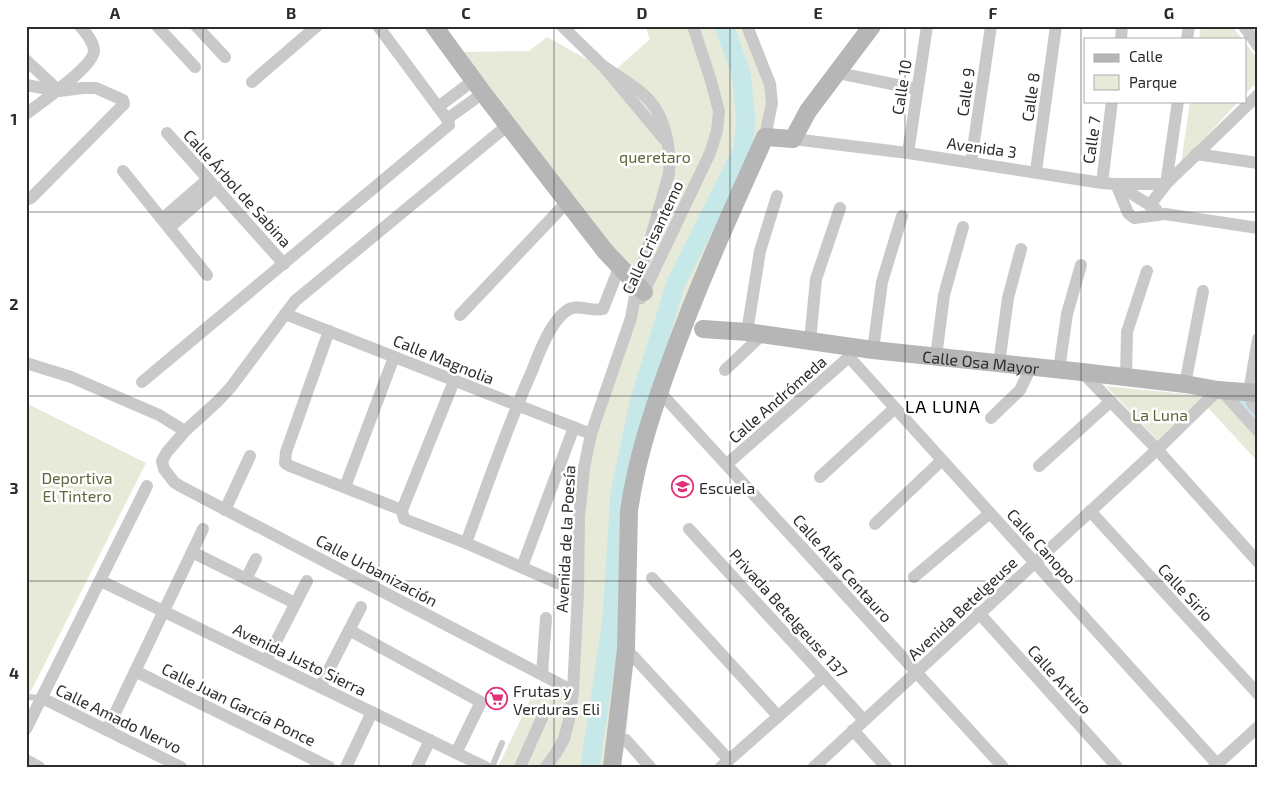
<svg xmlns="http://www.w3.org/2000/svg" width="1284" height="793" font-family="'Exo 2',sans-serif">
<rect width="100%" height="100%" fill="#fff"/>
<g fill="#e8ead9">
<polygon points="645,26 747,26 772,103 691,303 631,494 633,656 626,740 620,767 498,767 537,685 572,691 591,434 637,285 453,52 529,51 547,37 612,73 650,39"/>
<polygon points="1201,26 1232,26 1242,39 1199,39"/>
<polygon points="1245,43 1258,59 1258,85 1253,86 1245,94"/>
<polygon points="1190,101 1239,101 1181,164"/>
<polygon points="1106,386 1217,397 1246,403 1258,416 1258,462 1202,401 1159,442"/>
<polygon points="26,403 146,463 26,701"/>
</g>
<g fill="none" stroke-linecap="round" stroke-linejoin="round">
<g stroke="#c6e8e9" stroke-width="19">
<polyline points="1244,404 1258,419"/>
<polyline points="590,767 612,619 620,492 640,399 676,283 743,149 746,119 741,73 724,26"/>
</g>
<g stroke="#c9c9c9" stroke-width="6">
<polyline points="26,697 42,698"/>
<polyline points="492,767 502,743"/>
</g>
<g stroke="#c9c9c9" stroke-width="12">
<polyline points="157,26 195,67"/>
<polyline points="196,26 225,57"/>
<polyline points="562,26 603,66 664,139"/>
<polyline points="747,26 770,84 772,103 765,137"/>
<polyline points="1244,26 1258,46"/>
<polyline points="1121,39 1122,26"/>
<polyline points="1187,39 1189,26"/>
<polyline points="26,60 59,91"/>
<polyline points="838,73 917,89"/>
<polyline points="252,82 317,26"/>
<polyline points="26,85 59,91 83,88 96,88 123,100 124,104 31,198 26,200"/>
<polyline points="438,107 474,80"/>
<path d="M26,114C40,103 95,66 94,50C93,41 86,33 80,26"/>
<polyline points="447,119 483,93"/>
<polyline points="508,125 295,301 231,387 218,401 185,431 167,452 162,461 164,469 174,482 180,486 573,691"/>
<polyline points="167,133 284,264"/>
<polyline points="793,139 908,153 1102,183 1116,184 1166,184 1178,101"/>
<polyline points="908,153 927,26"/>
<polyline points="1196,154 1258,163"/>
<polyline points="971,162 991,26"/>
<polyline points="123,171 207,275"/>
<polyline points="1036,171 1056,26"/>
<polyline points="1102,183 1112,101"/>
<polyline points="1116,184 1128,213 1134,218 1165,214 1258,228"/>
<polyline points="1116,184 1156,209"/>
<polyline points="1150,205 1166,184 1258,95"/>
<polyline points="162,219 208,179"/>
<polyline points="169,228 216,187"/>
<polyline points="641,298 710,153 717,131 719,111 711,81 693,26"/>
<polyline points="285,314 591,434"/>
<polyline points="460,315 567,202"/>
<polyline points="329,331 286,452 285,463 290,466 402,510"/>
<polyline points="747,332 760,251 777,196"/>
<polyline points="1258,339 1249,392 1252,403 1258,410"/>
<polyline points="810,341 816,279 840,208"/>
<polyline points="873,350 882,282 902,216"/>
<polyline points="849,357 1217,764"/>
<polyline points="936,357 944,295 963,227"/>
<polyline points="26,363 71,377 159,415 185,431"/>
<polyline points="999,364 1008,298 1021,249"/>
<polyline points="725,370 763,334"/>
<polyline points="1059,370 1067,314 1081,265"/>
<polyline points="1082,372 1153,445 1258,562"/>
<polyline points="1126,377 1127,332 1147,271"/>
<polyline points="454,381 402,510 404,519 466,543 578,592"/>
<polyline points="142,382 449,125 447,119 378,26"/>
<polyline points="1185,384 1203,291"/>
<polyline points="1221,390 1258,431"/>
<polyline points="659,391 1003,767"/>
<polyline points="991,418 1020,390 1031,367"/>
<polyline points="727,464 849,357"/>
<polyline points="1039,466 1111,401"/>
<polyline points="820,477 895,408"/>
<polyline points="345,487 394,357"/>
<polyline points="225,510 250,456"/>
<polyline points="1090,511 1258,694"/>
<polyline points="875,524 942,460"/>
<polyline points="689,529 864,720"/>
<path d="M466,543C487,486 507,427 532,371C539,353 550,323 566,311C577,303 591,312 603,309L619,268"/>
<polyline points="192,552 295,603"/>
<polyline points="522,567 574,427"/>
<polyline points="914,577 990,513"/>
<polyline points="652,578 778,716"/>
<polyline points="246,579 256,559"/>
<polyline points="101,581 485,767"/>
<polyline points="979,613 1117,767"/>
<polyline points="349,630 481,702 456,753"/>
<polyline points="633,656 729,760"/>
<polyline points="266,661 307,581"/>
<polyline points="135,671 329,767"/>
<polyline points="542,674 546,618"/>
<polyline points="320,687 361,607"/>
<polyline points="42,698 181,767"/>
<polyline points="26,729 147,486"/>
<polyline points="107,730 203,529"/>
<polyline points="853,730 886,767"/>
<polyline points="626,740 650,767"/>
<polyline points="26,760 39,767"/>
<polyline points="346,767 372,712"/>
<polyline points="417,767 430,740"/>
<polyline points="520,767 542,718"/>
<path d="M546,767L556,753L564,739L569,720L573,691L578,592L579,518L584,468L591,434L631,318L637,285L669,174C671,147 665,113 644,95C632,84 616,75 603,66"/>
<polyline points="721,767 824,676"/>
<polyline points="814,767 1162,445 1218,390"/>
<polyline points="1214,767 1258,727"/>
</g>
<g stroke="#b6b6b6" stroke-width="18">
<polyline points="434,26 483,93 605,251 644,292"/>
<path id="s1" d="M703,329L747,332L873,350L1082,372L1185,384L1218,390L1258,393"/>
<path d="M612,767L626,649L629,511C636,461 652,412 669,365C697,287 731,212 765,137L793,139L808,111L872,26"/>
</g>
</g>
<path fill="none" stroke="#2c2c2c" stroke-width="1" stroke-opacity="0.55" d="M203,26V767M379,26V767M554,26V767M730,26V767M905,26V767M1081,26V767M26,212H1258M26,396H1258M26,581H1258"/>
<defs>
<symbol id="school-ring" viewBox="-11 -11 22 22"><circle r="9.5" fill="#fff" stroke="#e0317a" stroke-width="1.5"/><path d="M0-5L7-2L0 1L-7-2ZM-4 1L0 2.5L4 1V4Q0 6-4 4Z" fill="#e0317a"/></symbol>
<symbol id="supermarket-ring" viewBox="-11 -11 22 22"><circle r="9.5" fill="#fff" stroke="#e0317a" stroke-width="1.5"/><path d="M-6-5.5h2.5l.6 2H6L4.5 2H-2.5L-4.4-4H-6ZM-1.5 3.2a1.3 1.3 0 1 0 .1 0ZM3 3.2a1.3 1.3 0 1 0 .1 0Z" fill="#e0317a"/></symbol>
</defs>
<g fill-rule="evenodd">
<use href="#school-ring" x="670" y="474" width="25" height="25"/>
<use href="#supermarket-ring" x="484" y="686" width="25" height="25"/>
</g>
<g text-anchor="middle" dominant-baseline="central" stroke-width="5" stroke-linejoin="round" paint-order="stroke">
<g font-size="16" fill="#2c2c2c" stroke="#fff">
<text transform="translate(901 87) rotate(-81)">Calle 10</text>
<text transform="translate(965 92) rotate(-82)">Calle 9</text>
<text transform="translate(1030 97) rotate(-82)">Calle 8</text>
<text transform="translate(1091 140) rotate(-82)">Calle 7</text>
<text transform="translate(982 147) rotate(8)">Avenida 3</text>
<text transform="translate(238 188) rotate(48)">Calle Árbol de Sabina</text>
<text transform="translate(652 237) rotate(-65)">Calle Crisantemo</text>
<text transform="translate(444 359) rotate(22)">Calle Magnolia</text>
<text stroke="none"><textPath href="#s1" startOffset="280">Calle Osa Mayor</textPath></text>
<text transform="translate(777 399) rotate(-41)">Calle Andrómeda</text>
<text transform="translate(565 539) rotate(-87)">Avenida de la Poesía</text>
<text transform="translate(1042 546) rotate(48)">Calle Canopo</text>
<text transform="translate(843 568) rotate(48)">Calle Alfa Centauro</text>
<text transform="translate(377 570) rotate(28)">Calle Urbanización</text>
<text transform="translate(1186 592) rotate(47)">Calle Sirio</text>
<text transform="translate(962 608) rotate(-43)">Avenida Betelgeuse</text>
<text transform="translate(789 613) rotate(48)">Privada Betelgeuse 137</text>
<text transform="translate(300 659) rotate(26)">Avenida Justo Sierra</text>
<text transform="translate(1060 679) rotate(48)">Calle Arturo</text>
<text transform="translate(239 704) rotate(26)">Calle Juan García Ponce</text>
<text transform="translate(119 718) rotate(26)">Calle Amado Nervo</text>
</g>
<g font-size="16" fill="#5e663b" stroke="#fff">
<text x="655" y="156">queretaro</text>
<text x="1160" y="414">La Luna</text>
<text x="77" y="477">Deportiva<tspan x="77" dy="18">El Tintero</tspan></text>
</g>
<g font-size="16" fill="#2c2c2c" stroke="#fff" text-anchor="start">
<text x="699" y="487">Escuela</text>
<text x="513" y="690">Frutas y<tspan x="513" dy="18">Verduras Eli</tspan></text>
</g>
<g font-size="18" letter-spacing="1" fill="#000" stroke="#fff">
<text x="943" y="406">LA LUNA</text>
</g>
</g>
<rect width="1284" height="793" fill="none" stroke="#ffffff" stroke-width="55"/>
<rect x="1084" y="38" width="162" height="65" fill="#ffffff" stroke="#ababab"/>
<rect x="1094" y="54" width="25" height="8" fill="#b6b6b6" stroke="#ababab"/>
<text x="1129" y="62" font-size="15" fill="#2c2c2c">Calle</text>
<rect x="1094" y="75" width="25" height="15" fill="#e8ead9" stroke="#ababab"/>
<text x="1129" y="88" font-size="15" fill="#2c2c2c">Parque</text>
<rect x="28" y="28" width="1228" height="738" fill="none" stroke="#2c2c2c" stroke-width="2"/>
<g font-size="16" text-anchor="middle" font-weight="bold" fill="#2c2c2c">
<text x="115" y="19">A</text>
<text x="291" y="19">B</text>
<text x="466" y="19">C</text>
<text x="642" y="19">D</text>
<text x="818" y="19">E</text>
<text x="993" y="19">F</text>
<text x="1169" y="19">G</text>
<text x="14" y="125">1</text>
<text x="14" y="310">2</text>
<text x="14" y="494">3</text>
<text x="14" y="679">4</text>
</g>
</svg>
